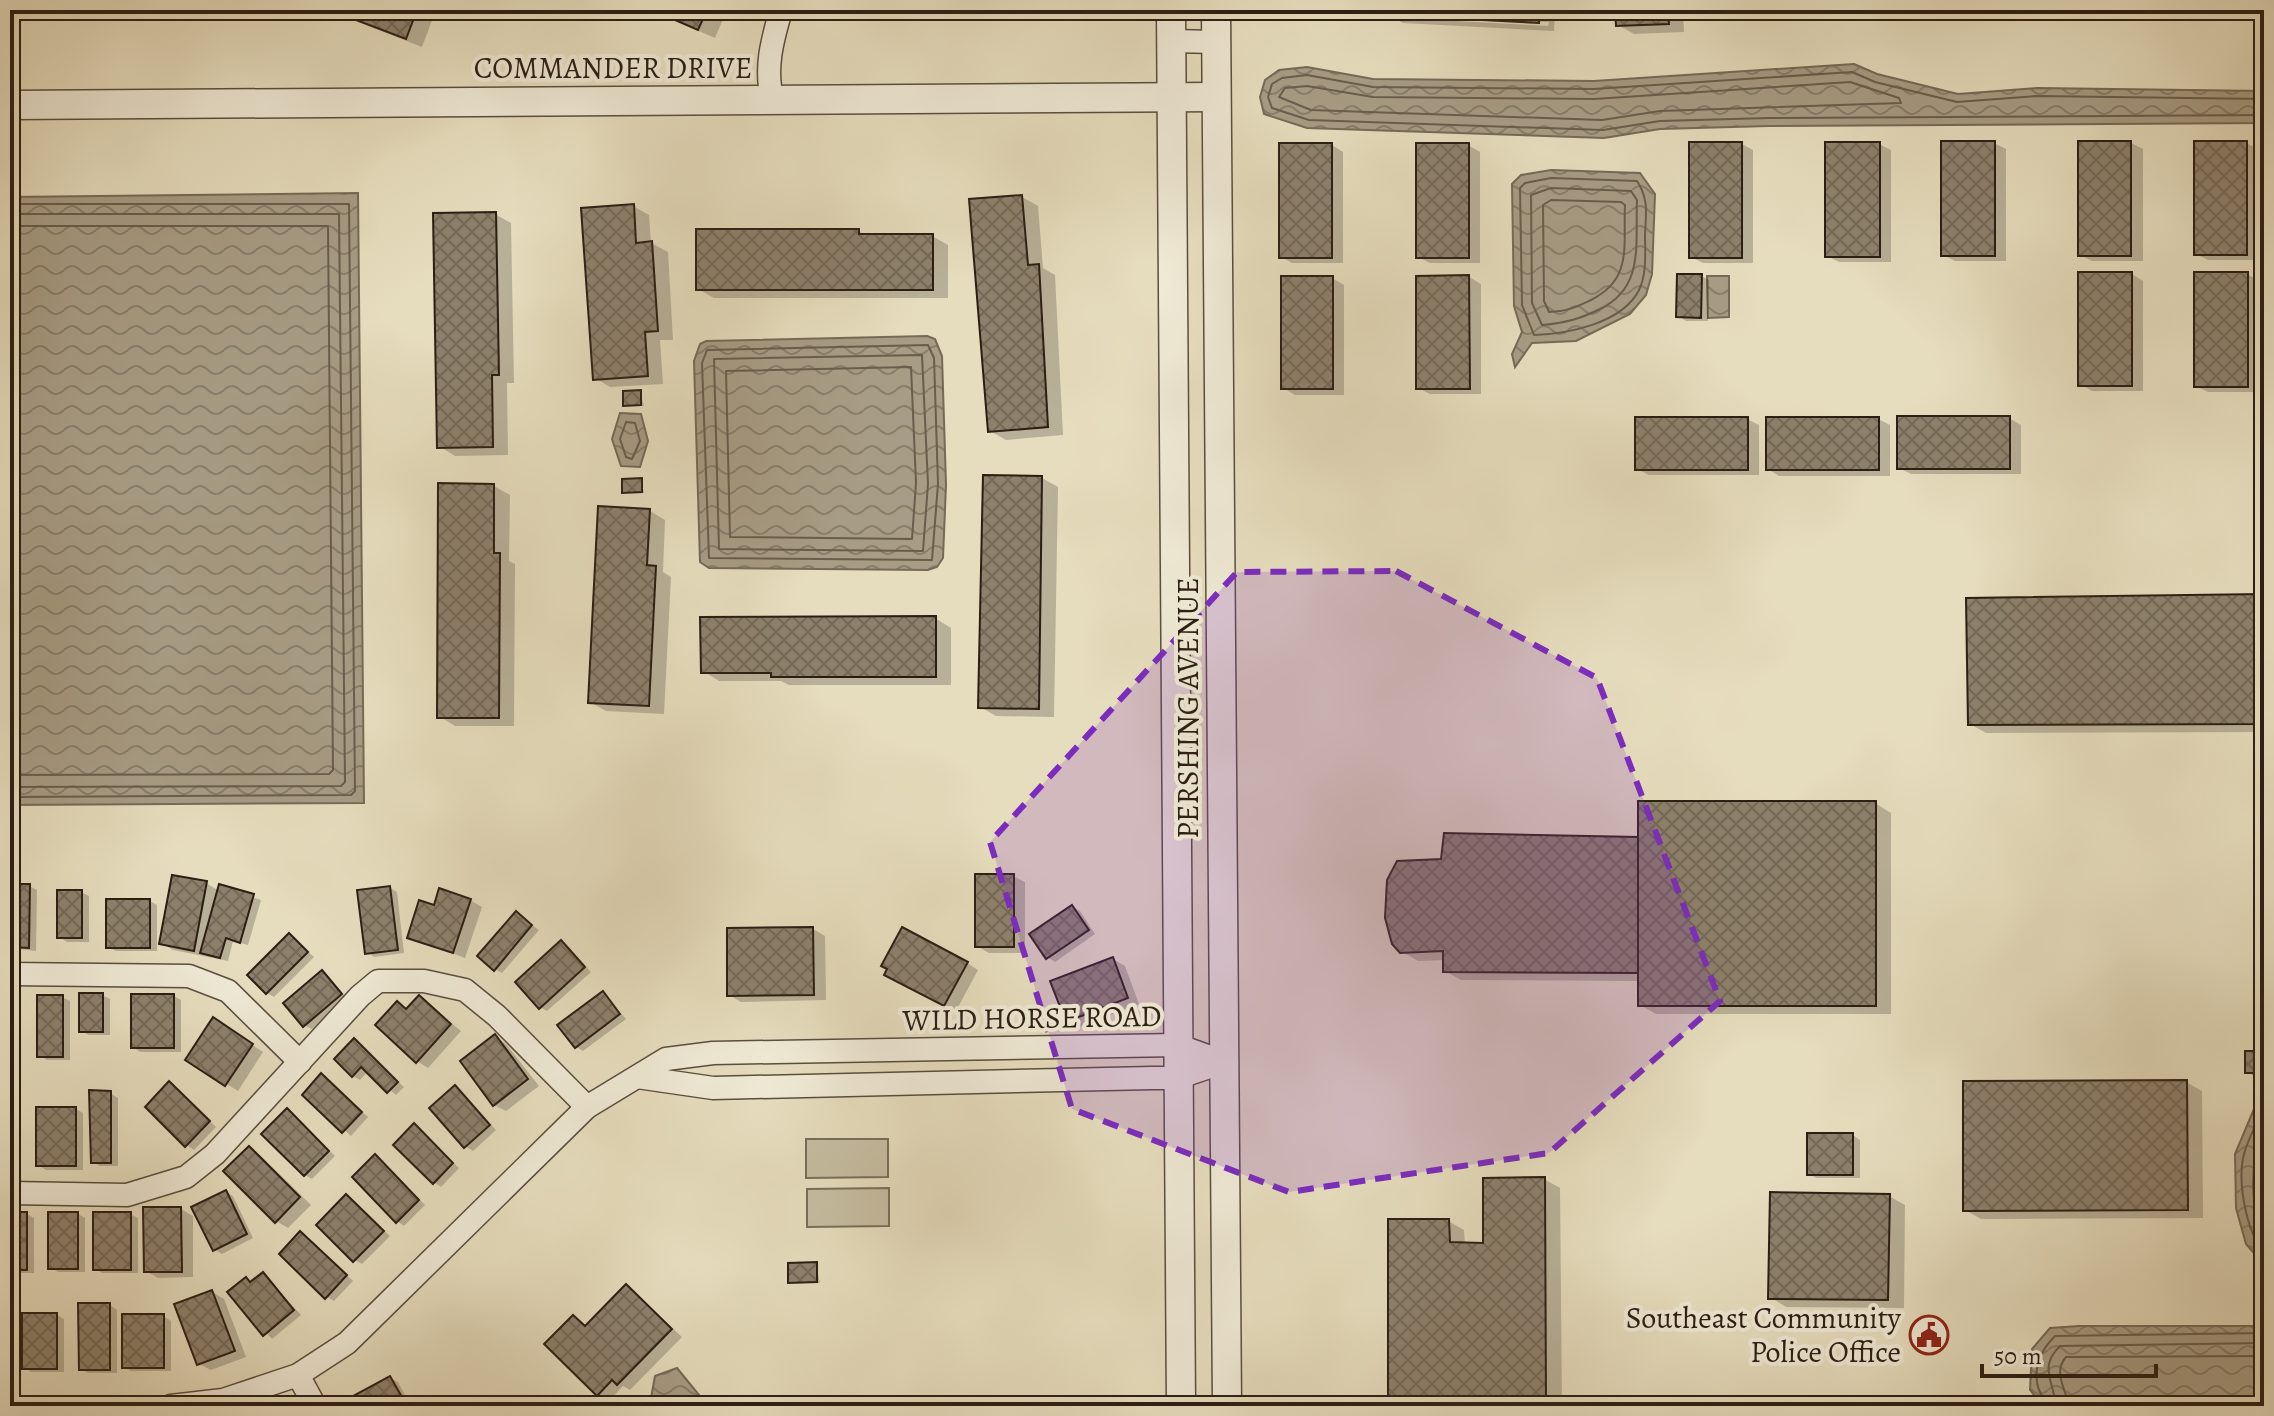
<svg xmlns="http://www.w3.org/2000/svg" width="2274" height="1416" font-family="Alegreya,serif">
<defs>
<pattern id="water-waves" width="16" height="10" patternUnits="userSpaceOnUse" patternTransform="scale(2)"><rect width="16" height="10" fill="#a79c84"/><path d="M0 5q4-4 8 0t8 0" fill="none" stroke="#887f6b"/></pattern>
<pattern id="building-cross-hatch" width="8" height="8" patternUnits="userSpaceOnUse" patternTransform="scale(2)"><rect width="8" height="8" fill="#8d816c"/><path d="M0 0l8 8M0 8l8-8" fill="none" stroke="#736958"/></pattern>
</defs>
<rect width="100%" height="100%" fill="#e6ddbe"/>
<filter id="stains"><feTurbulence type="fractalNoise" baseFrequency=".0025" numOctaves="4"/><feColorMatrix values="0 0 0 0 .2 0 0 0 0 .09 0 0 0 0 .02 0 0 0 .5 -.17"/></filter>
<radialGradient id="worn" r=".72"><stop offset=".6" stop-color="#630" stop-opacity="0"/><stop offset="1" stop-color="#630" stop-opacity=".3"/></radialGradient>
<g fill="#c6bda1" stroke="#796e5a" stroke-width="2">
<polygon points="806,1139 888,1139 888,1177 806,1178"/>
<polygon points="889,1188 889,1226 807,1227 807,1189"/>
</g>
<g fill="url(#water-waves)" stroke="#766a57" stroke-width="2">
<polygon points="1854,64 1877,74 1958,94 2037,88 2264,91 2264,123 1769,126 1660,129 1604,138 1307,128 1264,114 1260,97 1265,80 1279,70 1307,67 1373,79 1594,81"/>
<polygon points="1551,170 1640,173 1655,194 1652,274 1646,295 1630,314 1576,341 1532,343 1515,367 1512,354 1522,332 1514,306 1512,184 1521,175"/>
<polygon points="358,193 364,803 10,805 10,197"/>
<polygon points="1707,276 1729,276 1729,317 1708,318"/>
<polygon points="927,336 935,339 942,356 946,485 943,558 937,567 928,570 709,568 700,562 694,361 700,344 706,341"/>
<polygon points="620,413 641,414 648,441 640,467 621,466 612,439"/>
<polygon points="2264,1107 2264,1265 2246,1244 2236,1208 2235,1154 2254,1109"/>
<polygon points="2079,1326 2264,1326 2264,1406 2043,1406 2030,1390 2032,1349 2050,1328"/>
<polygon points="677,1368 708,1406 660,1406 651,1398 655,1376"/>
</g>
<g fill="#0003" fill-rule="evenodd">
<polygon points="343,10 436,10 422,47 358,22 342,13"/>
<polygon points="651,10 727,10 715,38"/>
<path d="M1332,10H1555L1554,31L1403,23L1386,14H1338ZM1400,14L1549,22L1548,26L1400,18Z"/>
<polygon points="1617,10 1683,10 1684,32 1634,34 1618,25"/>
<polygon points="1700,10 1786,10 1710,16"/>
<polygon points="1994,143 2006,149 2006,261 1955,261 1943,255"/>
<polygon points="2131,143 2143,149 2143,261 2092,261 2080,255"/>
<polygon points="2246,143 2258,149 2258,260 2208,260 2196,254"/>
<polygon points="1742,144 1753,150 1753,263 1703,263 1691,257"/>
<polygon points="1879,144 1891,150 1891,262 1839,262 1827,256"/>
<polygon points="1332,145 1343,152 1343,263 1292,263 1281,257"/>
<polygon points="1468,145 1480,152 1480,263 1430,263 1418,257"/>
<polygon points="1022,197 1038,206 1043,268 1055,275 1063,435 1006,440 990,431"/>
<polygon points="633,206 649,215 651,243 668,252 673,340 660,340 663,384 610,387 595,378"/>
<polygon points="495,214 511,223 514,383 507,383 508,455 455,456 439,446"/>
<polygon points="858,231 867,236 932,236 948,245 948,298 714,298 698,289"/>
<polygon points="2132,274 2143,281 2143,391 2092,391 2080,384"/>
<polygon points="2247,274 2259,281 2259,392 2208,392 2196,386"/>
<polygon points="1701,276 1709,280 1708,321 1686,321 1678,316"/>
<polygon points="1469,277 1481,284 1481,394 1430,394 1418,388"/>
<polygon points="1332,278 1344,285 1344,395 1295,395 1283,388"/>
<polygon points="640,392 644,406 625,405"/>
<polygon points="2009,418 2021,425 2021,474 1911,474 1899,468"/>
<polygon points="1747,419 1759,425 1759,475 1649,475 1637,469"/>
<polygon points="1878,419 1890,425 1890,476 1779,476 1768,469"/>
<polygon points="1042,478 1058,487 1054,717 996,716 980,707"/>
<polygon points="641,480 644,493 624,492"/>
<polygon points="494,486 510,495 509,561 515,564 514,726 455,726 439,716"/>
<polygon points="650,511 665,520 663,572 671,577 664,714 606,711 590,702"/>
<polygon points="2264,596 2264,732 1986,733 1970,724"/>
<polygon points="935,618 951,628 951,685 789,685 781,681 719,681 703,671"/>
<polygon points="1875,803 1891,813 1891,1014 1656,1014 1640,1005 1640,981 1461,980 1445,971 1445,960 1418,961 1401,951 1640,839"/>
<polygon points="1013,876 1025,882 1025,953 989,953 977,946"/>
<polygon points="206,883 219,891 221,886 261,900 248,945 233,941 228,961 173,950 161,943"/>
<polygon points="10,886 29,886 37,890 36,951 10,948"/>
<polygon points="390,888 397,892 404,953 374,957 367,952"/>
<polygon points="81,892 89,896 89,942 67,942 59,937"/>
<polygon points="470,900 482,907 465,958 410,937 435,907"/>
<polygon points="150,901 157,905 157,951 116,951 108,947"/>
<polygon points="1072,907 1080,911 1095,934 1055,962 1047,957"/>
<polygon points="517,914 539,930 502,973 495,969"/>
<polygon points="813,929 825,936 826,1000 741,1002 729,995"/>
<polygon points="289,935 314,957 274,997 267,993"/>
<polygon points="561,942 591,972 547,1011 540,1007"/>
<polygon points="1113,959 1125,966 1139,1004 1079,1027 1067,1021"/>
<polygon points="967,963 978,970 956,1011 898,980 889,969"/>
<polygon points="322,973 348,999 312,1029 304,1025"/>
<polygon points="603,993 626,1019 583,1051 576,1047"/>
<polygon points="102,995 110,999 110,1035 89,1035 81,1031"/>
<polygon points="174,996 181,1000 181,1052 140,1052 133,1047"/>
<polygon points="62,997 70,1001 70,1060 47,1060 39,1055"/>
<polygon points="419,997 461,1031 428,1068 417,1061 397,1003 408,1009"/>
<polygon points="10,1010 19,1015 19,1054 10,1054"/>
<polygon points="225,1027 263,1052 238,1091 188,1060"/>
<polygon points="495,1037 506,1044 539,1086 506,1111 494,1105"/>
<polygon points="355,1041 404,1087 396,1095 368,1071 360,1080 353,1076"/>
<polygon points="2264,1053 2264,1079 2259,1079 2247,1072"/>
<polygon points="322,1076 368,1117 351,1136 305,1095"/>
<polygon points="10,1081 16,1083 16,1091 10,1091"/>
<polygon points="2186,1082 2202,1091 2203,1218 1981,1219 1965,1210"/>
<polygon points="170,1084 216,1127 194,1150 187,1145"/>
<polygon points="455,1088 496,1130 473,1151 465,1146"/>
<polygon points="110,1093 118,1098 118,1166 100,1166 93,1162"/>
<polygon points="10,1103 19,1108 19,1171 10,1171"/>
<polygon points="76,1109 83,1113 83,1170 46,1170 38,1165"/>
<polygon points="287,1111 335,1156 312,1179 305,1175"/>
<polygon points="414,1126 459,1168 441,1187 434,1182"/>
<polygon points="1853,1135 1860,1140 1860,1178 1816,1178 1809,1174"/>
<polygon points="249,1148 260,1155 311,1205 288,1228 276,1221"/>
<polygon points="376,1157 425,1205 404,1226 397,1221"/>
<polygon points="1544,1179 1560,1188 1562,1406 1390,1406 1448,1221 1464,1230 1465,1245 1485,1245"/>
<polygon points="226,1192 233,1196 253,1238 222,1254 214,1249"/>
<polygon points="346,1196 390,1236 362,1264 355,1260"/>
<polygon points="1889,1196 1905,1205 1904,1308 1786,1307 1770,1297"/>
<polygon points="181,1209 193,1216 193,1277 158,1278 146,1271"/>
<polygon points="10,1214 27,1214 34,1218 34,1273 10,1273"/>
<polygon points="78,1214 85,1218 85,1272 58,1272 50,1267"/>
<polygon points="130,1214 138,1218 138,1273 102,1273 95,1268"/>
<polygon points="301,1233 353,1281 334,1301 327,1297"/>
<polygon points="816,1264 820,1283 790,1281"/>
<polygon points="263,1274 301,1315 272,1339 230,1293 246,1279 252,1283"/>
<polygon points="626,1286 682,1337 630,1390 623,1386 609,1401 598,1394 573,1317 587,1326"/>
<polygon points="212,1292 224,1299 246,1357 211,1370 199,1364"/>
<polygon points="10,1300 16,1303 16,1375 10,1375"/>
<polygon points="110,1305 117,1310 117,1373 88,1373 81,1369"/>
<polygon points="57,1315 64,1319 64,1372 31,1372 24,1368"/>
<polygon points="163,1316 171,1321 171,1371 131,1371 124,1367"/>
<polygon points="390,1378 398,1382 411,1406 345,1406"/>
</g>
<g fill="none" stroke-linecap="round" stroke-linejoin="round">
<g stroke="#6a5d4c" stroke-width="2">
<polygon points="1850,82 1899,98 1901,103 1660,111 1602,120 1311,110 1279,97 1285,88 1307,86 1373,97 1594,99"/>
<polyline points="2264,99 2037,96 1957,102 1875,82 1852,72 1594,89 1373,87 1307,75 1282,78 1272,84 1268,97 1272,108 1309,120 1603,130 1660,121 1769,118 2264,115"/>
<path d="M1551,178L1637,181C1649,199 1646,214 1645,235C1645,252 1647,274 1639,290C1622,324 1566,334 1534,335L1522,305L1520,188L1525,183Z"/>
<path d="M1551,188L1631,191L1637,200C1635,244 1645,287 1600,309C1580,319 1565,323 1542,325L1532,303L1531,195Z"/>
<path d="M1551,200L1621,202L1625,205C1623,246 1633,279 1591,300C1576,307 1566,312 1549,312L1544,301L1543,205Z"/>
<polyline points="10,204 349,204 355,791 351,795 10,797"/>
<polyline points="10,214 339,214 345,782 341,786 10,787"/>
<polyline points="10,226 328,226 333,770 329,774 10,775"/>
<polygon points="928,345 934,358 938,484 932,560 709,558 702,363 707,350"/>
<polygon points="922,355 928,484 923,551 719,549 714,359"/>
<polygon points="911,367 916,483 912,539 730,537 726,371"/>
<polygon points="626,422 635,423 640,441 632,459 626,457 620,439"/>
<path d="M2264,1115L2259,1118C2254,1129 2247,1142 2244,1154C2237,1181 2246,1231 2264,1253"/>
<path d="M2264,1132C2249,1165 2250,1203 2264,1237"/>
<path d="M2046,1406C2045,1398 2040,1394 2038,1387C2033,1367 2041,1350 2055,1336L2264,1333"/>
<path d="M2056,1406C2054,1382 2038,1367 2060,1346L2264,1343"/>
<path d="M2068,1406C2067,1389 2052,1373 2066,1357L2264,1356"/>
</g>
</g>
<g fill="url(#building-cross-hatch)" stroke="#2c1e13" stroke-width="2">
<polygon points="341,10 417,10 406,39 340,14"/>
<polygon points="652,10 707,10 698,30"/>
<polygon points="1385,10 1539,10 1539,23 1385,15"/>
<polygon points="1615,10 1668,10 1669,24 1616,26"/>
<rect x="1941" y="141" width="54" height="115"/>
<rect x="2078" y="141" width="53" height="115"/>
<rect x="2194" y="141" width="53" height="114"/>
<rect x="1689" y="142" width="53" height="116"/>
<rect x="1825" y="142" width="55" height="115"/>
<rect x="1279" y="143" width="53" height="115"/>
<rect x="1416" y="143" width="53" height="115"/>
<polygon points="1022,195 1028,265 1039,264 1048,427 988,432 969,199"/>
<polygon points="634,204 636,243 652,241 658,331 645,332 648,376 593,380 581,208"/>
<polygon points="496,212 499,375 492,375 493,447 437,448 433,213"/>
<polygon points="696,229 859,229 859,234 933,234 933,290 696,290"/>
<rect x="2078" y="272" width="54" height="114"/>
<rect x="2194" y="272" width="54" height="115"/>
<polygon points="1677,274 1702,274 1701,318 1676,317"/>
<polygon points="1469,275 1470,389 1416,389 1416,276"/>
<rect x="1281" y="276" width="52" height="113"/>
<polygon points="641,390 641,405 623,406 623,391"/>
<rect x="1897" y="416" width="113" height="53"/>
<rect x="1635" y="417" width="113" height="53"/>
<rect x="1766" y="417" width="113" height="53"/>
<polygon points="983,475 1042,476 1039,709 978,708"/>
<polygon points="642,478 642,492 622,493 622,479"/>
<polygon points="438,483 494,484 494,553 500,553 499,718 437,718"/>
<polygon points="598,506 650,509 647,565 656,566 649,706 588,703"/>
<polygon points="2264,594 2264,724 1968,725 1966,598"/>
<polygon points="936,616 936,677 771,677 771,673 701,673 700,617"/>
<rect x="1638" y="801" width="238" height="205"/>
<polygon points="1444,833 1638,837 1638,973 1443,972 1443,951 1400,953 1392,944 1385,918 1387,880 1397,861 1441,859"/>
<rect x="975" y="874" width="39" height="73"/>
<polygon points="172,875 207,881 194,951 159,944"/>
<polygon points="10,884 30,884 29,948 10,947"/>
<polygon points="219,884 254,894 240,943 226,938 220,958 200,953"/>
<polygon points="390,886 398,950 365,954 357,890"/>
<polygon points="439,888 471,899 453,953 407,938 419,900 434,905"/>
<rect x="57" y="890" width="25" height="48"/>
<rect x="106" y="899" width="44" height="49"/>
<polygon points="1072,905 1089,930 1046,959 1029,934"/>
<polygon points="516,911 532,925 494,971 477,956"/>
<polygon points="813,927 814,995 727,996 727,928"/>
<polygon points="902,927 968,962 944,1006 884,975 887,969 881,966"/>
<polygon points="289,933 308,952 266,994 247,975"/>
<polygon points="561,940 585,967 539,1009 515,982"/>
<polygon points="1113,957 1128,998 1066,1022 1050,981"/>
<polygon points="322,970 342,994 303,1027 283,1003"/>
<polygon points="603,991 620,1014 575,1048 557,1025"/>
<rect x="79" y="993" width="24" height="39"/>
<rect x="131" y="994" width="43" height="54"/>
<rect x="37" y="995" width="26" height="62"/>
<polygon points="419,995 451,1024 416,1063 375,1025 397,1001 406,1009"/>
<polygon points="213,1017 253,1044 225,1086 185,1060"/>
<polygon points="495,1034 528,1079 493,1106 460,1061"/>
<polygon points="354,1038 398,1082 387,1093 361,1067 352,1077 334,1059"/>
<rect x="2245" y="1051" width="19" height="22"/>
<polygon points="321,1073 362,1112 342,1133 302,1095"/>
<polygon points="2187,1080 2188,1210 1963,1211 1963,1081"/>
<polygon points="169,1081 210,1121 185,1147 145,1107"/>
<polygon points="455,1085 490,1125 464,1148 429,1108"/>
<polygon points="89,1090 111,1091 111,1163 91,1163"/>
<rect x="10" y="1101" width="2" height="67"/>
<rect x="36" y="1107" width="40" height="59"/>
<polygon points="287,1108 329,1151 304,1176 261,1134"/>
<polygon points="414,1123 453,1163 433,1184 393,1145"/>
<rect x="1807" y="1133" width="46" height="42"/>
<polygon points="249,1146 300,1197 275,1223 223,1171"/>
<polygon points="375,1154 419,1200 396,1223 352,1177"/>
<polygon points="1545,1177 1546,1406 1388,1406 1388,1219 1449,1219 1450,1242 1483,1243 1483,1178"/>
<polygon points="226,1190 247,1234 213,1251 191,1207"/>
<polygon points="1770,1192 1890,1194 1888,1300 1768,1299"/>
<polygon points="346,1194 384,1231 353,1262 316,1225"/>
<polygon points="143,1207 181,1207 182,1272 144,1272"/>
<rect x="10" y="1212" width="17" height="58"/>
<rect x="48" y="1212" width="30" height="57"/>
<rect x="93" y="1212" width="38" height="58"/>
<polygon points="300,1231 347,1275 325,1299 279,1254"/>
<polygon points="817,1262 817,1282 788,1283 788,1263"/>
<polygon points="263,1272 294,1310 263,1336 227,1292 246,1277 250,1282"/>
<polygon points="626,1284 672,1329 617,1385 612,1380 597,1396 544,1344 573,1315 585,1326"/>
<polygon points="212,1290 235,1351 197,1365 174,1304"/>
<polygon points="78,1303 110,1303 110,1370 79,1370"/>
<rect x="22" y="1313" width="35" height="56"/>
<rect x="122" y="1314" width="42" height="54"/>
<polygon points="390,1376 407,1406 342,1406 340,1403"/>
</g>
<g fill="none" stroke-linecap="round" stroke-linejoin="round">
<defs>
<g id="minor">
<polyline points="1171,41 1216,42"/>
<path d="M773,101C764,70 772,41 781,10"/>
<polyline points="10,974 189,976 228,991 300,1062"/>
<polyline points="637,1077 713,1088 1152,1078 1177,1078 1224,1062"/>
<polyline points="10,1193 127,1195 186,1177 215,1154 360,996 378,981 424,981 465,990 497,1016 587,1107"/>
<polyline points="298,1375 315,1406"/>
<polyline points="171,1406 223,1400 298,1375 347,1343 587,1107 666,1059 713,1053 1177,1045 1224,1062"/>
</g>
<g id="tertiary">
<polyline points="1171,10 1181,1406"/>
<polyline points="1216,10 1227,1406"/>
<polyline points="10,105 1216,97"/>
</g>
</defs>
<use href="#minor" stroke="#5a4e3e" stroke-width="25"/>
<use href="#tertiary" stroke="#5a4e3e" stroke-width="31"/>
<use href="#minor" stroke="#efe9d5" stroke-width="22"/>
<use href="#tertiary" stroke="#efe9d5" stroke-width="28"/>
</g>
<path fill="#7b2cbf" fill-opacity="0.2" stroke="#7b2cbf" stroke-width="6" stroke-dasharray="16 10" stroke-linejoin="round" d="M1396,571L1597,678L1720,1001L1549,1153L1289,1192L1072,1109L990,842L1237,572Z"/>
<defs>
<symbol id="civic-ring" viewBox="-11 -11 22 22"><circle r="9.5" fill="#efe9d5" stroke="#8f2418" stroke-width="1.5"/><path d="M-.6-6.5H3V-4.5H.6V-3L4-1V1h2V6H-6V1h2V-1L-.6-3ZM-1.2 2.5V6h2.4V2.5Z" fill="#8f2418"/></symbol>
</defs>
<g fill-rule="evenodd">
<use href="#civic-ring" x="1907" y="1313" width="44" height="44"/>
</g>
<g text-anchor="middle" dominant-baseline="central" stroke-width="8" stroke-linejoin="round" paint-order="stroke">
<g font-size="30" fill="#2c1e13" stroke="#efe9d5">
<text x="613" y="68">COMMANDER DRIVE</text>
<text transform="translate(1188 708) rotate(-90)">PERSHING AVENUE</text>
<text transform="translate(1032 1018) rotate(-1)">WILD HORSE ROAD</text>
</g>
<g font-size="30" fill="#2c1e13" stroke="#efe9d5" text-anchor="end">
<text x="1901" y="1318">Southeast Community<tspan x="1901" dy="34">Police Office</tspan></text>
</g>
</g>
<rect width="2274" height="1416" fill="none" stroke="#e6ddbe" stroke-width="40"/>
<rect x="12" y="12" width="2250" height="1392" fill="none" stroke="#2c1e13" stroke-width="4"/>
<rect x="20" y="20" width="2234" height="1376" fill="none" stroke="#2c1e13" stroke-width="2"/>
<path d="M1982 1364v12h174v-12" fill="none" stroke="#2c1e13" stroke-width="4"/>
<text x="1994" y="1364" font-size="24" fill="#2c1e13" stroke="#efe9d5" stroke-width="6" paint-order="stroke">50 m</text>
<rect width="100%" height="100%" filter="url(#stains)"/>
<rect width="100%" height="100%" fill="url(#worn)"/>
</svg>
